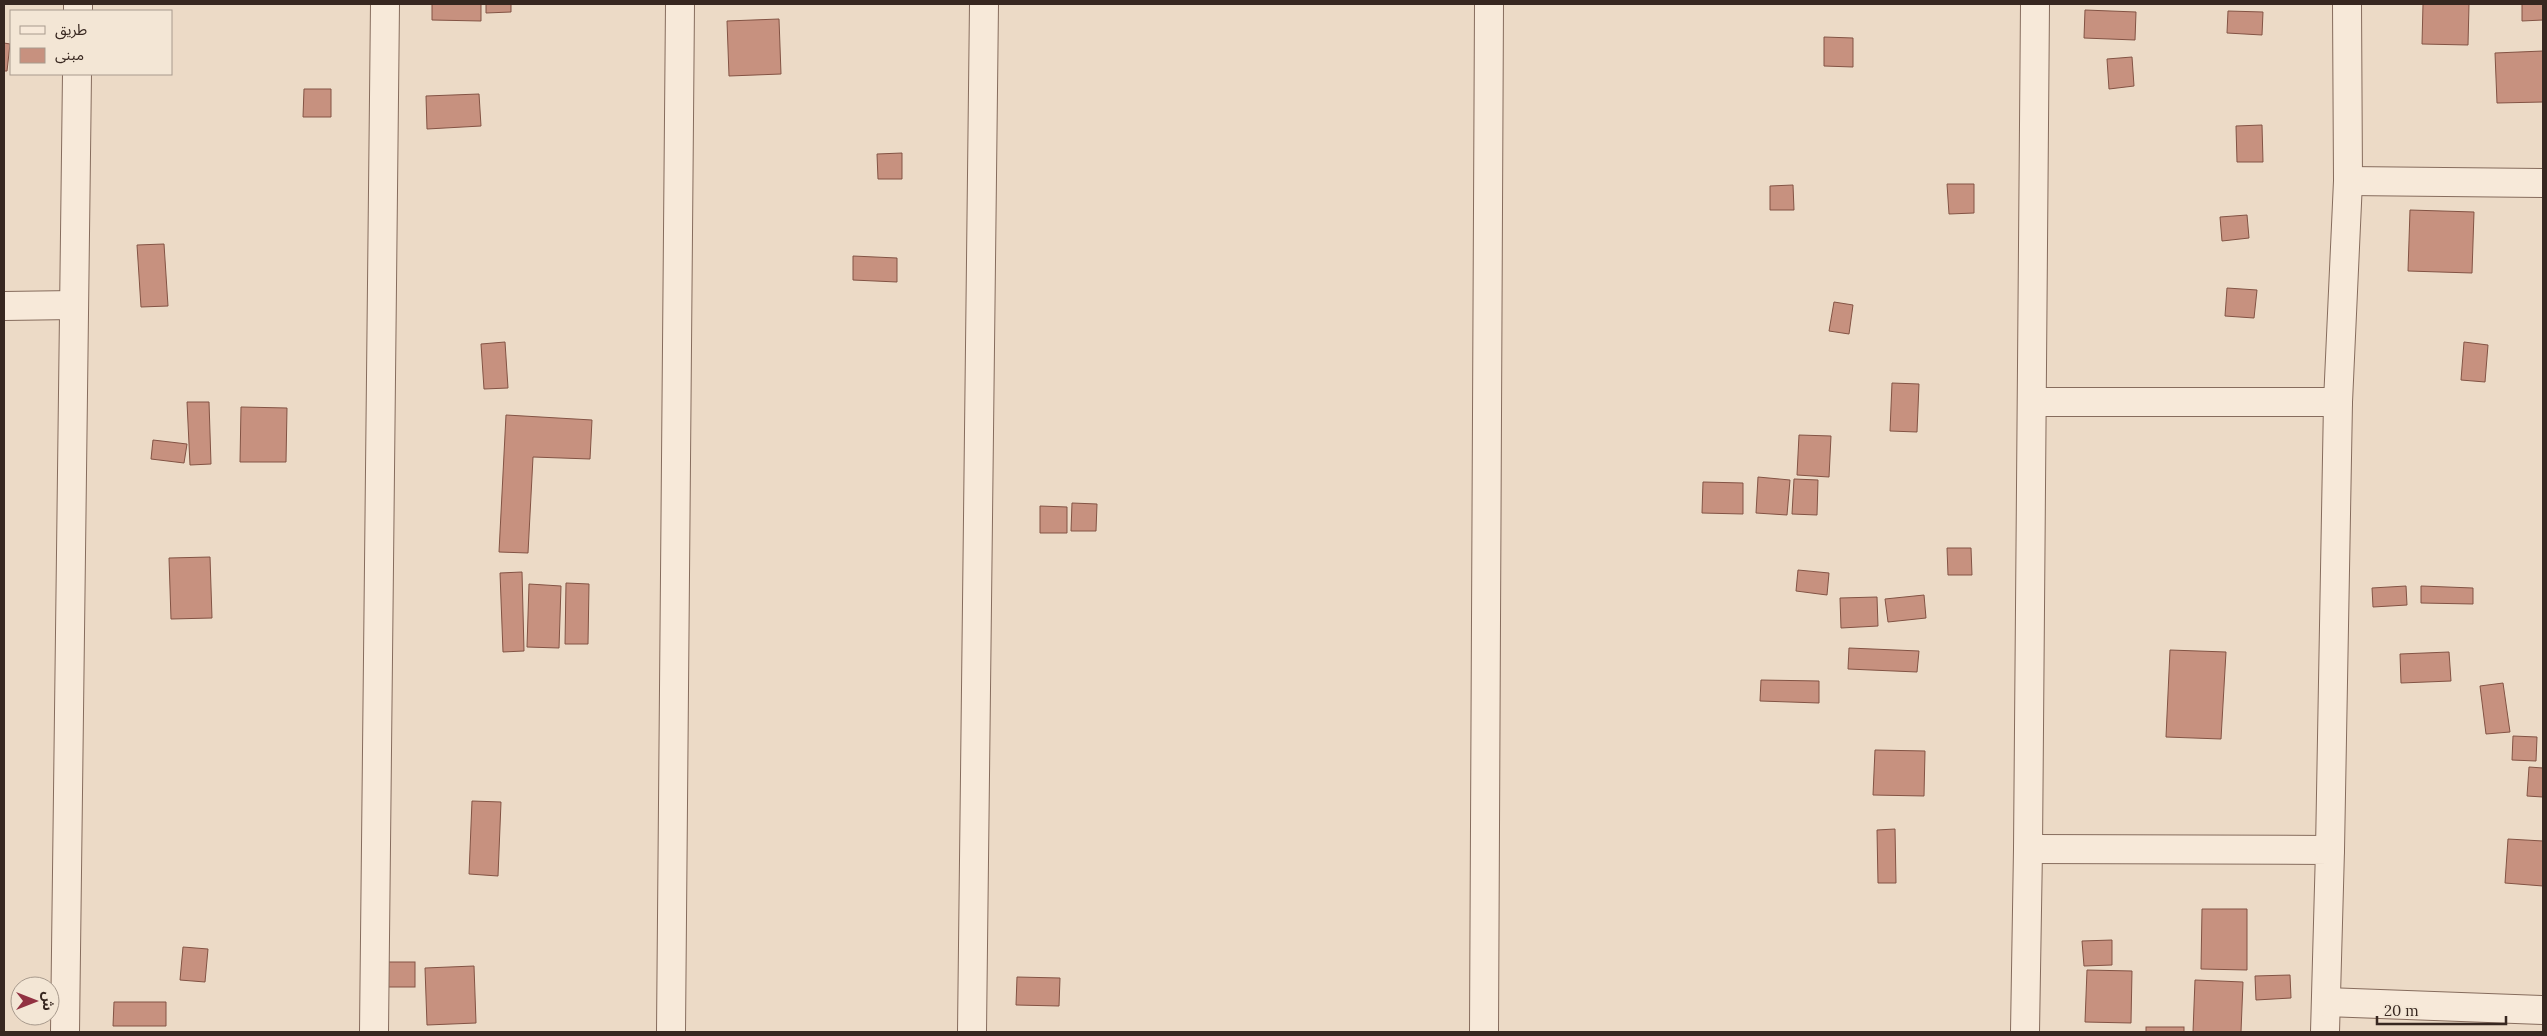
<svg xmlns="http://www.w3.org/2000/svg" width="2547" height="1036" font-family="Lora,'Noto Sans Arabic',serif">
<rect width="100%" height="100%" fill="#ecdac6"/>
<g fill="#c7917f" stroke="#835344">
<polygon points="432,4 481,4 481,21 432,20"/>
<polygon points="486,4 511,4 511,12 486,13"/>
<polygon points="2423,4 2469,4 2468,45 2422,44"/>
<polygon points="2522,4 2543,4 2543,20 2522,21"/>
<polygon points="2085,10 2136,12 2135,40 2084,38"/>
<polygon points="2228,11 2263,12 2262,35 2227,33"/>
<polygon points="779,19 781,74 729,76 727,21"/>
<polygon points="1824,37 1853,38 1853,67 1824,66"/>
<polygon points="4,43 10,44 7,71 4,71"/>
<polygon points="2543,51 2543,102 2497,103 2495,53"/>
<polygon points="2132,57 2134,86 2109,89 2107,59"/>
<polygon points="304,89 331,89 331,117 303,117"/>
<polygon points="479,94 481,126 427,129 426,96"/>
<polygon points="2262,125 2263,162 2237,162 2236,126"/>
<polygon points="902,153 902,179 878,179 877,154"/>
<polygon points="1947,184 1974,184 1974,213 1949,214"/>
<polygon points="1793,185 1794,210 1770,210 1770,186"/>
<polygon points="2410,210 2474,212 2472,273 2408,271"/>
<polygon points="2247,215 2249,238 2222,241 2220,217"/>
<polygon points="164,244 168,306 141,307 137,245"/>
<polygon points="853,256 897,258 897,282 853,280"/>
<polygon points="2227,288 2257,290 2254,318 2225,316"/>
<polygon points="1834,302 1853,305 1849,334 1829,331"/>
<polygon points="505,342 508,388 484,389 481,344"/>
<polygon points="2464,342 2488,345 2485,382 2461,380"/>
<polygon points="1892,383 1919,384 1917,432 1890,431"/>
<polygon points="187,402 209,402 211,464 190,465"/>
<polygon points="241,407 287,408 286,462 240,462"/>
<polygon points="506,415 592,420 590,459 533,457 528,553 499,552"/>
<polygon points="1799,435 1831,436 1829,477 1797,475"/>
<polygon points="153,440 187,444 184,463 151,459"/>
<polygon points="1758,477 1790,480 1787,515 1756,513"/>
<polygon points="1794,479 1818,480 1817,515 1792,514"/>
<polygon points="1703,482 1743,483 1743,514 1702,513"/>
<polygon points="1072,503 1097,504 1096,531 1071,531"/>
<polygon points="1040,506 1067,507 1067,533 1040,533"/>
<polygon points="1947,548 1971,548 1972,575 1948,575"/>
<polygon points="210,557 212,618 171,619 169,558"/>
<polygon points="1798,570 1829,573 1827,595 1796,591"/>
<polygon points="522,572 524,651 503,652 500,573"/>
<polygon points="566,583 589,584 588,644 565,644"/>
<polygon points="529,584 561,586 559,648 527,647"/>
<polygon points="2406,586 2407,605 2373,607 2372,588"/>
<polygon points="2421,586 2473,588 2473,604 2421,603"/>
<polygon points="1924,595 1926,618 1888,622 1885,599"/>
<polygon points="1877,597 1878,626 1841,628 1840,598"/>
<polygon points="1849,648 1919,651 1917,672 1848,669"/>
<polygon points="2170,650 2226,652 2221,739 2166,737"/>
<polygon points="2449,652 2451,681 2401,683 2400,654"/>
<polygon points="1761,680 1819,681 1819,703 1760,701"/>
<polygon points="2503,683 2510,732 2486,734 2480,686"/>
<polygon points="2513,736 2537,737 2536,761 2512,760"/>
<polygon points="1875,750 1925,751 1924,796 1873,795"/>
<polygon points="2529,767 2543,768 2543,797 2527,796"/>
<polygon points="472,801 501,802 498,876 469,874"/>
<polygon points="1895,829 1896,883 1878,883 1877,830"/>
<polygon points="2508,839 2543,841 2543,886 2505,883"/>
<polygon points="2202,909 2247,909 2247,970 2201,969"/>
<polygon points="2112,940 2112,965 2084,966 2082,941"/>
<polygon points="183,947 208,949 205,982 180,980"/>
<rect x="386" y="962" width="29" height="25"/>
<polygon points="474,966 476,1023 427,1025 425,968"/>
<polygon points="2087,970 2132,971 2131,1023 2085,1022"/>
<polygon points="2290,975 2291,998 2256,1000 2255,976"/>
<polygon points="1017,977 1060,978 1059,1006 1016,1005"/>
<polygon points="2195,980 2243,982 2241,1032 2193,1032"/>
<polygon points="114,1002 166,1002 166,1026 113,1026"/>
<rect x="2146" y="1027" width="38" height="5"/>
</g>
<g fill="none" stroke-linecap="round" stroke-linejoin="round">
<defs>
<g id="minor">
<polyline points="78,11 78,4"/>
<polyline points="2348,181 2543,183"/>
<polyline points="4,306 74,305"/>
<polyline points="2032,402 2338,402"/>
<polyline points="2028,849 2330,850 2325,1032"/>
<polyline points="2330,850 2338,402 2348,181 2347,4"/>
<polyline points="2326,1002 2543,1010"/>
<polyline points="65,1032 77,74"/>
<polyline points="374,1032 385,4"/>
<polyline points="671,1032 680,4"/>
<polyline points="972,1032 984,4"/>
<polyline points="1484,1032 1489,4"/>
<polyline points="2025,1032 2028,849 2035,4"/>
</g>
</defs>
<use href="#minor" stroke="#866c5d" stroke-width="30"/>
<use href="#minor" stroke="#f7e9d9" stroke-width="28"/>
</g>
<rect width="2547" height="1036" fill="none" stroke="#372720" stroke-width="10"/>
<rect x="10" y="10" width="162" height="65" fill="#f3e6d5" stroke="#a89a8d"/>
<rect x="20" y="26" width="25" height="8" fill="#f7e9d9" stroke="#a89a8d"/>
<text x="55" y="35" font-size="15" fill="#372720">طريق</text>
<rect x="20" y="48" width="25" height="15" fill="#c7917f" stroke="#a89a8d"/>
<text x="55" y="60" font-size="15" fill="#372720">مبنى</text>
<g transform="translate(35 1001) rotate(90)"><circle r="24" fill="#f3e6d5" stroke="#a89a8d"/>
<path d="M0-4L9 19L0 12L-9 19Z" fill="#913141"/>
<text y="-8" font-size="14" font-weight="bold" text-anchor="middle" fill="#372720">ش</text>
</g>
<path d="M2377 1016v8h129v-8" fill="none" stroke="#372720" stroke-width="2.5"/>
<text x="2384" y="1016" font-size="15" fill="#372720" stroke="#f3e6d5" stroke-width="4" paint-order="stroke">20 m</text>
</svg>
